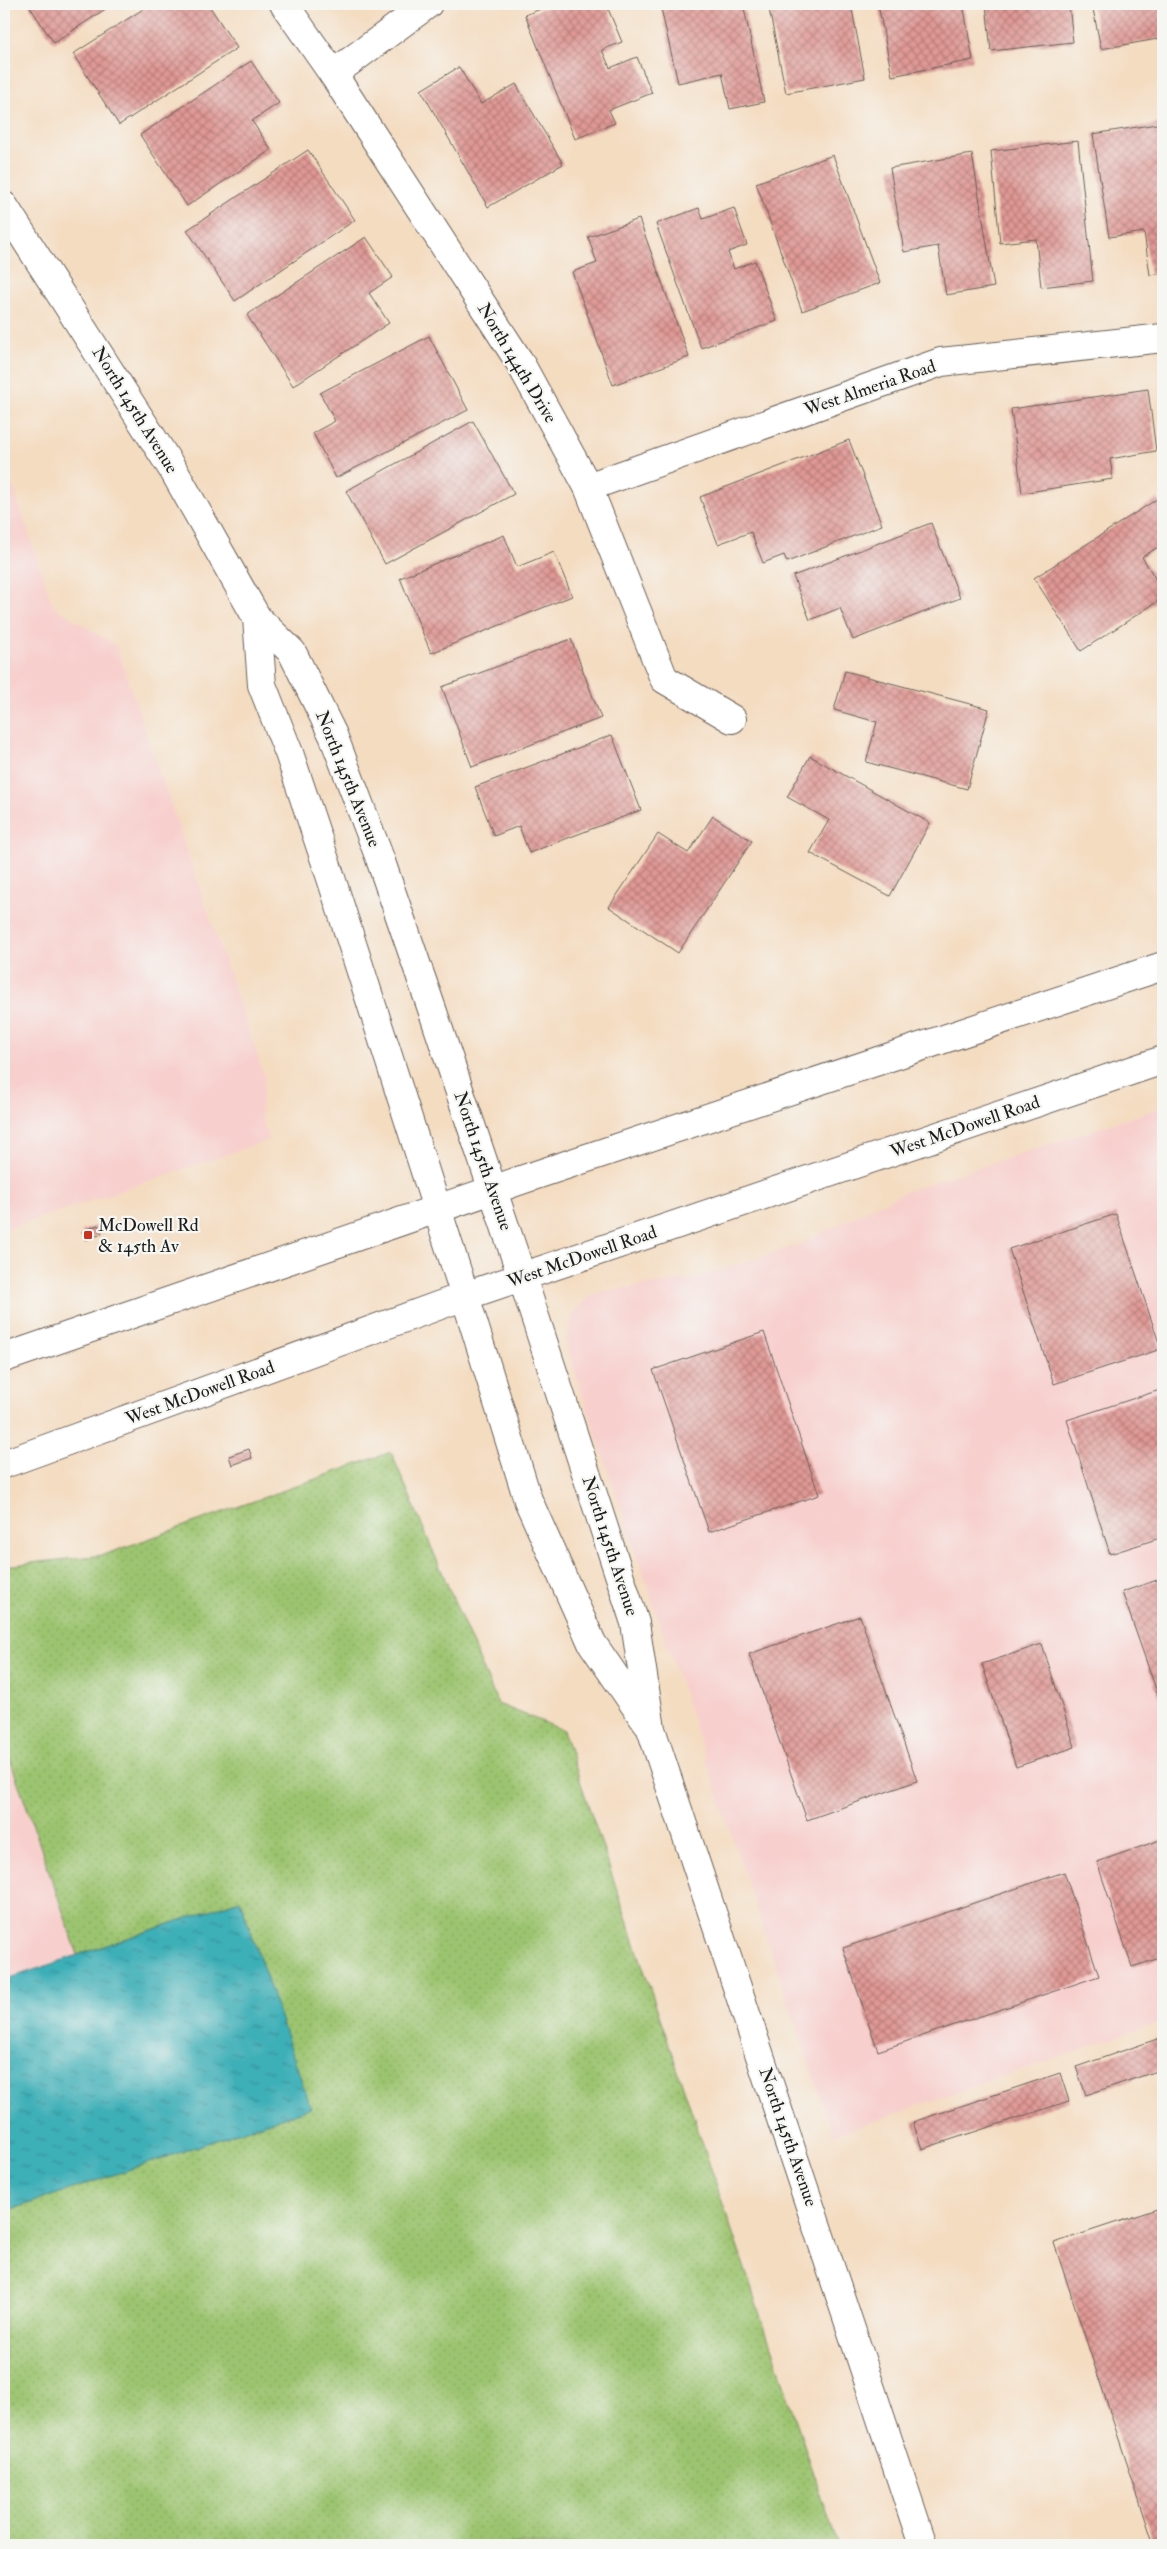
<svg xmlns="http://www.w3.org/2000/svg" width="1167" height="2549" font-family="'IM FELL Double Pica',serif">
<defs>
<pattern id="grass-dots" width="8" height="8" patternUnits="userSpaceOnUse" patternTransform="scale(1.25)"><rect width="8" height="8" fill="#9cc46f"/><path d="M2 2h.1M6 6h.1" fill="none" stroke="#86a860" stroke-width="1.8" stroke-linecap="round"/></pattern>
<pattern id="water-ripples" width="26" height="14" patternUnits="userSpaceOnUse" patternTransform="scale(1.25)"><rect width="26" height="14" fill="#3eafb7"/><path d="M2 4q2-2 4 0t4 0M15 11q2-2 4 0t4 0" fill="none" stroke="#338e94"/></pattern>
<pattern id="building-cross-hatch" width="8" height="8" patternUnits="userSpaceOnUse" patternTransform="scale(1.25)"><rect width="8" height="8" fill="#e09995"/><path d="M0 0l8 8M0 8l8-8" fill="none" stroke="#b57c79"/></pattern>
</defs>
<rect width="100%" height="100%" fill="#f6f6f2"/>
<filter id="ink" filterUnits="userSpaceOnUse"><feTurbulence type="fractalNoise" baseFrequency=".02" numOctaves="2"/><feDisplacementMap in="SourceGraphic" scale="10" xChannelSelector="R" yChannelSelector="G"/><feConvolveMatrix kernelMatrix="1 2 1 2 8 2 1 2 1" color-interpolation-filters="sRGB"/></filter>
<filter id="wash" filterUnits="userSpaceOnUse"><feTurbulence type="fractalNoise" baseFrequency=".0096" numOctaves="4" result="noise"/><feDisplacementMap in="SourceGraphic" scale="20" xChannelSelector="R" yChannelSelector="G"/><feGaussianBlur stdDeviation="1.12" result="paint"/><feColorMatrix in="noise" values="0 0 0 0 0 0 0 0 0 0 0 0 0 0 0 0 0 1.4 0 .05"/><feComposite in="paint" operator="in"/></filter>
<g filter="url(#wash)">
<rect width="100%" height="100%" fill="#f4dcc1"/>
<g fill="#f7d0ce">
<polygon points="4,460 53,606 116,646 265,1078 260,1115 269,1140 4,1230"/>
<polygon points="1163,1107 1163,2021 833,2135 575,1372 566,1340 573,1315 587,1298 603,1291 692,1279 796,1246 907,1191"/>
<polygon points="4,1742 78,1955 4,1980"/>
</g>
<polygon fill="url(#grass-dots)" stroke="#5c7046" points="391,1452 498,1704 563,1730 838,2545 4,2545 4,2212 310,2108 240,1900 78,1955 4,1742 4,1566 103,1555"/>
<polygon fill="url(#water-ripples)" stroke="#2d666a" points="240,1900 311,2108 4,2212 4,1980"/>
<g id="blocks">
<g fill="url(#building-cross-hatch)">
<polygon points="28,4 113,4 54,43"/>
<polygon points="151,4 208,4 237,48 119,125 73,54"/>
<polygon points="554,4 606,4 622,42 602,50 610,68 637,57 652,93 609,110 615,123 575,139 525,15"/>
<polygon points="660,4 743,4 764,102 730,109 722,73 678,83"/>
<polygon points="768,4 851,4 865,78 786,93"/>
<polygon points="878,4 963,4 973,60 892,76"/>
<polygon points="986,4 1069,4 1073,42 991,51"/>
<polygon points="1092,4 1163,4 1163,38 1101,49"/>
<polygon points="251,61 279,103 252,121 271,150 187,206 140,135"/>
<polygon points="459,67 481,104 516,84 563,164 488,207 421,90"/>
<polygon points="1163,123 1163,273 1150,275 1144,232 1109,237 1093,134"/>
<polygon points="1078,141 1093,281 1041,287 1036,239 1000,243 991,151"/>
<polygon points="308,150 355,220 235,301 187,230"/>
<polygon points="972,154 994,287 946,295 938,246 904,252 890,168"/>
<polygon points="833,155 880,283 802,311 756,183"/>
<polygon points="699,208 703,219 734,208 747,245 728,252 734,269 755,261 777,321 701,348 656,224"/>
<polygon points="639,219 689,357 613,385 572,272 597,263 588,237"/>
<polygon points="366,237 393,277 369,293 389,323 293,386 247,315"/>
<polygon points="429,336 468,410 336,478 313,433 335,421 320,393"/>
<polygon points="1148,389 1156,451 1110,459 1113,479 1022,493 1011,409"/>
<polygon points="473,421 514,494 385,564 346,491"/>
<polygon points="849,440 882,525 787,562 784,555 763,563 751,532 718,544 700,497"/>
<polygon points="1157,499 1163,509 1163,544 1142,557 1163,591 1163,598 1081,651 1034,578"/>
<polygon points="931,523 960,598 853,640 840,608 810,620 793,576"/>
<polygon points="504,535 517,567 554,552 572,596 431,653 400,578"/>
<polygon points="571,639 601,718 472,767 442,687"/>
<polygon points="845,671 989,709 967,789 866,762 877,722 834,710"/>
<polygon points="612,735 641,810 529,853 519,826 494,836 475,787"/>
<polygon points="810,756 930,823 890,896 810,853 829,820 787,797"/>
<polygon points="713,816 752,841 678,953 609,907 658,834 688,853"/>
<polygon points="1116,1214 1161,1349 1054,1384 1009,1249"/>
<polygon points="98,1225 102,1234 85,1240 82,1231"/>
<polygon points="764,1332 819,1495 709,1532 653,1370"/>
<polygon points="1163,1389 1163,1537 1110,1554 1067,1420"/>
<polygon points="249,1449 252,1458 232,1465 229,1456"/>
<polygon points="1163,1578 1163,1709 1122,1592"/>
<polygon points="860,1616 917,1781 807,1820 749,1654"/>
<polygon points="1042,1644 1075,1747 1016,1767 982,1664"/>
<polygon points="1163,1839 1163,1957 1132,1967 1097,1862"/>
<polygon points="1064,1872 1099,1976 878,2051 843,1948"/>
<polygon points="1163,2037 1163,2069 1086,2095 1076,2067"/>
<polygon points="1060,2073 1069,2101 922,2149 913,2122"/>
<polygon points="1163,2207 1163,2545 1154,2545 1054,2243"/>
</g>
</g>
</g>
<g filter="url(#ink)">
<use href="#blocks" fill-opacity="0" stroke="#685f56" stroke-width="1"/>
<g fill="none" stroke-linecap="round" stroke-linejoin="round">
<defs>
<g id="minor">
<polyline points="284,4 333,74 519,361 588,487 664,679 732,719"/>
<polyline points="333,74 428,4"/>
<polyline points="4,206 175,473 257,618 292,652 333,735 379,856 434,1015 522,1277 635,1623 651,1729 923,2545"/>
<polyline points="588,487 941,362 1163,338"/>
<polyline points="257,618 262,685 289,753 331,878 465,1296 528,1500 592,1643 647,1723"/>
</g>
<g id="major">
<polyline points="4,1358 530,1177 1163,966"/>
<polyline points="4,1464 465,1296 1163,1060"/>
</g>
</defs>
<use href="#minor" stroke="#685f56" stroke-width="30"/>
<use href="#major" stroke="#685f56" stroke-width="30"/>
<use href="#minor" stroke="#fff" stroke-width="28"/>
<use href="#major" stroke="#fff" stroke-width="28"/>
</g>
</g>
<rect fill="#c8321e" stroke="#f6f6f2" stroke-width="2" x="83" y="1230" width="10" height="10" rx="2.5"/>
<g text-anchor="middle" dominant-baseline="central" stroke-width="4.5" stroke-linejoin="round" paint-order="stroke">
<g font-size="18" fill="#1c1c1c" stroke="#f6f6f2">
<text transform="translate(517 363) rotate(59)">North 144th Drive</text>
<text transform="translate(870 388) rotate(-19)">West Almeria Road</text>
<text transform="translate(135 410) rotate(58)">North 145th Avenue</text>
<text transform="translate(348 779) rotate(68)">North 145th Avenue</text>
<text transform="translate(965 1127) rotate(-19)">West McDowell Road</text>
<text transform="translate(483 1161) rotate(71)">North 145th Avenue</text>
<text transform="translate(582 1257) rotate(-19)">West McDowell Road</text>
<text transform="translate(200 1393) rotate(-20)">West McDowell Road</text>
<text transform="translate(610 1546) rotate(72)">North 145th Avenue</text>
<text transform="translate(788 2137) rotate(71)">North 145th Avenue</text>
</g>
<g font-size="18" fill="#1c1c1c" stroke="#f6f6f2" text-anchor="start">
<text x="98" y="1225">McDowell Rd<tspan x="98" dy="21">&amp; 145th Av</tspan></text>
</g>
</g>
<rect width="1167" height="2549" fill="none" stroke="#f6f6f2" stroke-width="20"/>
</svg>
